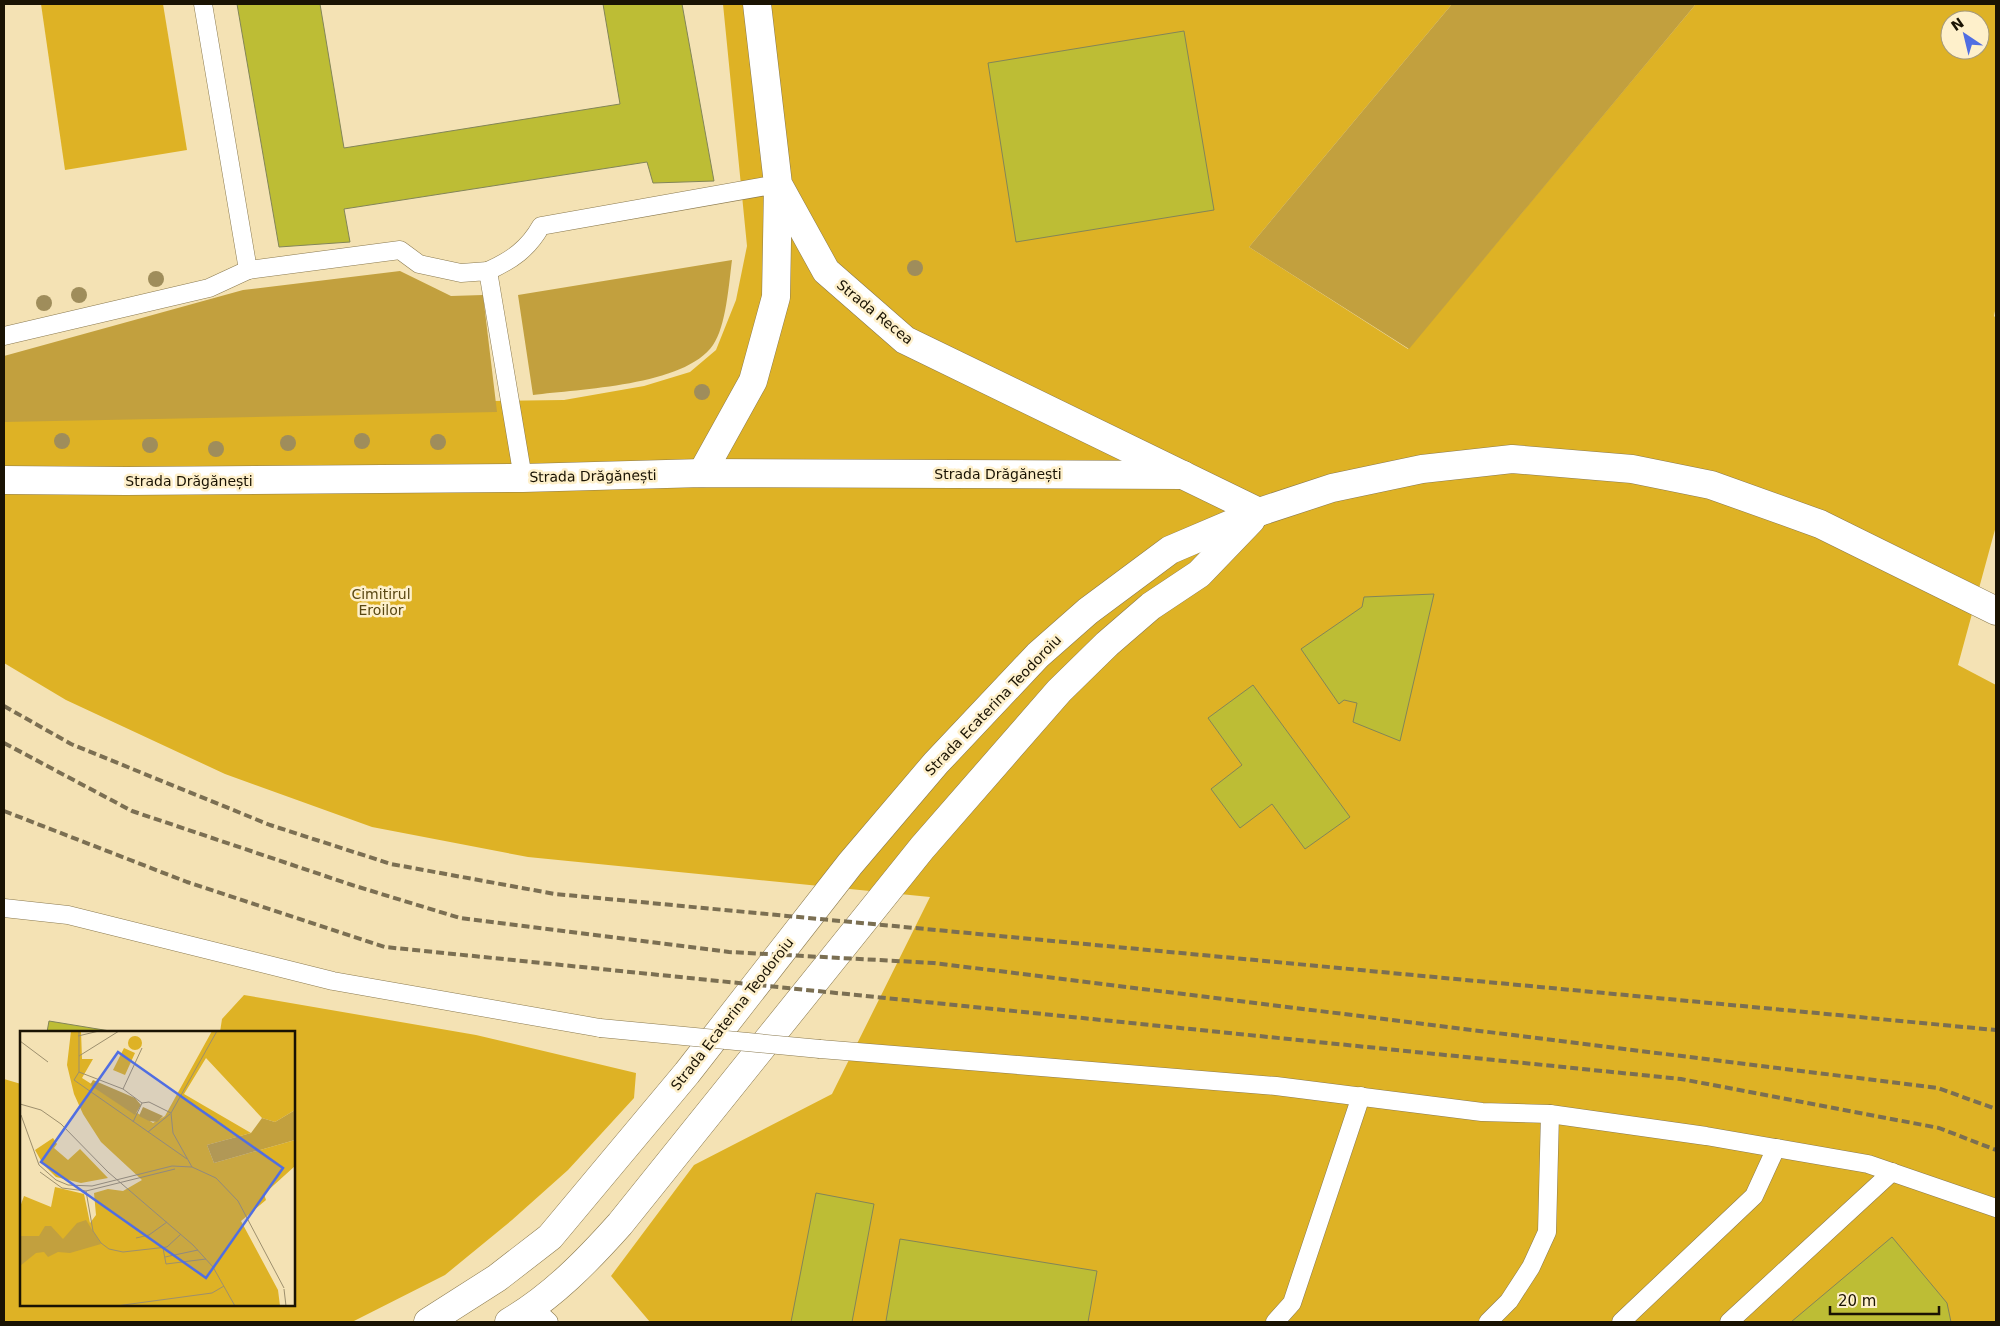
<svg xmlns="http://www.w3.org/2000/svg" width="2000" height="1326" font-family="'DejaVu Sans',sans-serif">
<rect width="100%" height="100%" fill="#f4e2b4"/>
<g fill="#deb225" fill-rule="evenodd">
<polygon points="41,4 163,4 187,150 65,170"/>
<path d="M723,4H1452L1249,247L1408,349L1696,4H1996V306L1994,316L1996,318V526L1958,665L1996,685V1322H650L611,1276L694,1165L832,1094L930,897L528,857L372,827L225,774L66,700L4,663V407L564,400L644,386L690,372L716,350L736,300L747,246ZM1950,20H1980V50H1950Z"/>
<polygon points="244,995 476,1035 636,1073 634,1098 568,1170 512,1220 445,1275 352,1322 4,1322 4,1079 21,1084 21,1305 294,1305 294,1032 220,1032 222,1019"/>
</g>
<g fill="#c2a03e">
<polygon points="1452,4 1696,4 1409,349 1249,247"/>
<path d="M732,260C729,283 726,327 713,345C685,386 579,389 533,395L518,295Z"/>
<polygon points="400,271 451,296 483,295 497,412 4,422 4,356 243,290"/>
</g>
<g fill="#bdbd35" stroke="#838558">
<polygon points="237,4 320,4 344,148 620,104 603,4 682,4 714,181 653,183 647,162 344,209 350,242 279,247"/>
<polygon points="1184,31 1214,210 1016,242 988,63"/>
<polygon points="1434,594 1400,741 1353,722 1357,703 1344,700 1339,704 1301,649 1362,607 1364,597"/>
<polygon points="1253,685 1350,817 1305,849 1272,804 1240,828 1211,789 1242,765 1208,718"/>
<polygon points="49,1021 116,1032 47,1032"/>
<polygon points="816,1193 874,1204 852,1322 791,1322"/>
<polygon points="1892,1237 1947,1303 1951,1322 1791,1322"/>
<polygon points="900,1239 1097,1271 1088,1322 886,1321"/>
</g>
<g fill="none" stroke-linecap="round" stroke-linejoin="round">
<defs>
<g id="lane">
<polyline points="203,4 248,270 400,250 419,264 461,273 488,271 523,478"/>
<path d="M488,271C512,260 528,249 541,226L778,184"/>
<polyline points="4,336 209,288 248,270"/>
<polyline points="4,908 68,915 333,981 600,1028"/>
<polyline points="820,1049 1276,1086 1482,1112 1550,1114 1706,1136 1868,1164 1996,1208"/>
<polyline points="534,1308 549,1322"/>
<polyline points="1275,1322 1292,1303 1361,1096"/>
<polyline points="1488,1322 1509,1301 1531,1267 1547,1232 1550,1114"/>
<polyline points="1621,1322 1754,1196 1776,1148"/>
<polyline points="1729,1322 1892,1172"/>
</g>
<polyline id="street" points="4,480 126,481 523,478 702,473 1183,475"/>
<g id="secondary">
<polyline points="757,4 778,184 826,271 905,340 1259,512"/>
<polyline points="702,473 753,381 776,297 778,186"/>
<polyline points="428,1322 497,1278 550,1237 687,1073 850,864 936,763 1038,655 1088,611 1170,550 1259,512 1332,488 1422,469 1512,459 1632,469 1711,485 1820,524 1996,611"/>
<path d="M509,1322C552,1297 587,1261 620,1224L922,848L1059,691L1107,644L1151,606L1199,574L1251,520"/>
</g>
</defs>
<use href="#lane" stroke="#8b7a4f" stroke-width="19"/>
<use href="#street" stroke="#8b7a4f" stroke-width="29"/>
<use href="#secondary" stroke="#8b7a4f" stroke-width="29"/>
<use href="#lane" stroke="#fff" stroke-width="18"/>
<use href="#street" stroke="#fff" stroke-width="28"/>
<use href="#secondary" stroke="#fff" stroke-width="28"/>
<g stroke="#7b6f52" stroke-width="4" stroke-dasharray="8 4" stroke-linecap="butt">
<polyline points="4,706 71,744 270,825 391,864 555,894 1996,1030"/>
<polyline points="4,743 132,811 352,885 460,918 729,952 934,963 1938,1088 1996,1109"/>
<polyline points="4,811 187,882 385,947 1681,1079 1939,1128 1996,1150"/>
</g>
<defs>
<polyline id="lane-bridge" points="600,1028 820,1049"/>
</defs>
<use href="#lane-bridge" stroke="#8b7a4f" stroke-width="19" stroke-linecap="butt"/>
<use href="#lane-bridge" stroke="#fff" stroke-width="18"/>
</g>
<g fill="#9f8d5b">
<circle cx="915" cy="268" r="8"/>
<circle cx="156" cy="279" r="8"/>
<circle cx="79" cy="295" r="8"/>
<circle cx="44" cy="303" r="8"/>
<circle cx="702" cy="392" r="8"/>
<circle cx="62" cy="441" r="8"/>
<circle cx="362" cy="441" r="8"/>
<circle cx="438" cy="442" r="8"/>
<circle cx="288" cy="443" r="8"/>
<circle cx="150" cy="445" r="8"/>
<circle cx="216" cy="449" r="8"/>
</g>
<g text-anchor="middle" dominant-baseline="central" stroke-width="5" stroke-linejoin="round" paint-order="stroke">
<g font-size="14" fill="#1a1303" stroke="#fef0cb">
<text transform="translate(875 312) rotate(39)">Strada Recea</text>
<text x="998" y="474">Strada Drăgănești</text>
<text transform="translate(593 476) rotate(-1)">Strada Drăgănești</text>
<text x="189" y="481">Strada Drăgănești</text>
<text transform="translate(993 705) rotate(-46)">Strada Ecaterina Teodoroiu</text>
<text transform="translate(732 1014) rotate(-52)">Strada Ecaterina Teodoroiu</text>
</g>
<g font-size="14" fill="#594712" stroke="#fef0cb">
<text x="381" y="594">Cimitirul<tspan x="381" dy="16">Eroilor</tspan></text>
</g>
</g>
<g transform="translate(20 1031)">
<rect width="275" height="275" fill="#f4e2b4"/>
<path d="M51,0H61L62,28H73L62,47L133,92L145,85L192,0H275V79L255,91L242,87L186,27L164,63L231,102L187,114L194,132L275,109V135L244,163L246,169L221,190L258,259L260,275H0V176L4,165L31,176L35,156L64,163L70,192L76,184L74,162L88,158L103,160L122,149L81,111L63,83L54,63L47,34ZM108 12a7 7 0 1 1 14 0a7 7 0 1 1-14 0ZM104,17L115,22L105,44L93,39ZM33,107L37,113L34,117L48,129L60,118L88,147L61,152L36,146L23,133L15,119Z" fill="#deb225"/>
<path d="M73,49L115,67L121,74L115,84L70,54ZM123,76L143,85L137,91L129,90L119,85ZM275,79V109L194,132L187,114L231,102L242,87L255,91ZM66,189L81,213L50,222L38,221L28,226L24,221L16,222L0,235V205H19L25,195H31L43,208L57,192Z" fill="#c2a03e"/>
<path fill="none" stroke="#9d8f6d" stroke-width="1" d="M59,0V25M58,5L79,0M0,10L28,31M59,41V25L99,0M103,58L59,41L54,49L167,128M160,65L197,89M122,72L129,71L151,82M0,73L21,79L41,93L88,141L173,214L193,236L215,275M1,84L19,134L36,149L48,154L72,155L152,135L172,136L196,147L218,170L264,257M113,91L122,72L103,58L122,17M128,101L150,83M172,136L153,102L151,82L197,0M20,141L42,157L66,160L155,138M66,160L73,200L81,212L89,218L103,221L147,216L161,203M116,207L129,204L147,191M143,217L146,233L186,228M145,226L178,219M264,258L266,275M96,275L192,262L204,255"/>
<path fill="#506ee2" fill-opacity="0.15" stroke="#506ee2" stroke-width="2.5" d="M98,21L263,137L186,247L21,131Z"/>
<rect width="275" height="275" fill="none" stroke="#1a1303" stroke-width="2.5"/>
</g>
<rect width="2000" height="1326" fill="none" stroke="#1a1303" stroke-width="10"/>
<g transform="translate(1965 35) rotate(325)"><circle r="24" fill="#fef0cb" stroke="#a3987b"/>
<path d="M0-4L9 19L0 12L-9 19Z" fill="#506ee2"/>
<text y="-8" font-size="14" font-weight="bold" text-anchor="middle" fill="#1a1303">N</text>
</g>
<path d="M1830 1306v8h109v-8" fill="none" stroke="#1a1303" stroke-width="2.5"/>
<text x="1838" y="1306" font-size="15" fill="#1a1303" stroke="#fef0cb" stroke-width="4" paint-order="stroke">20 m</text>
</svg>
